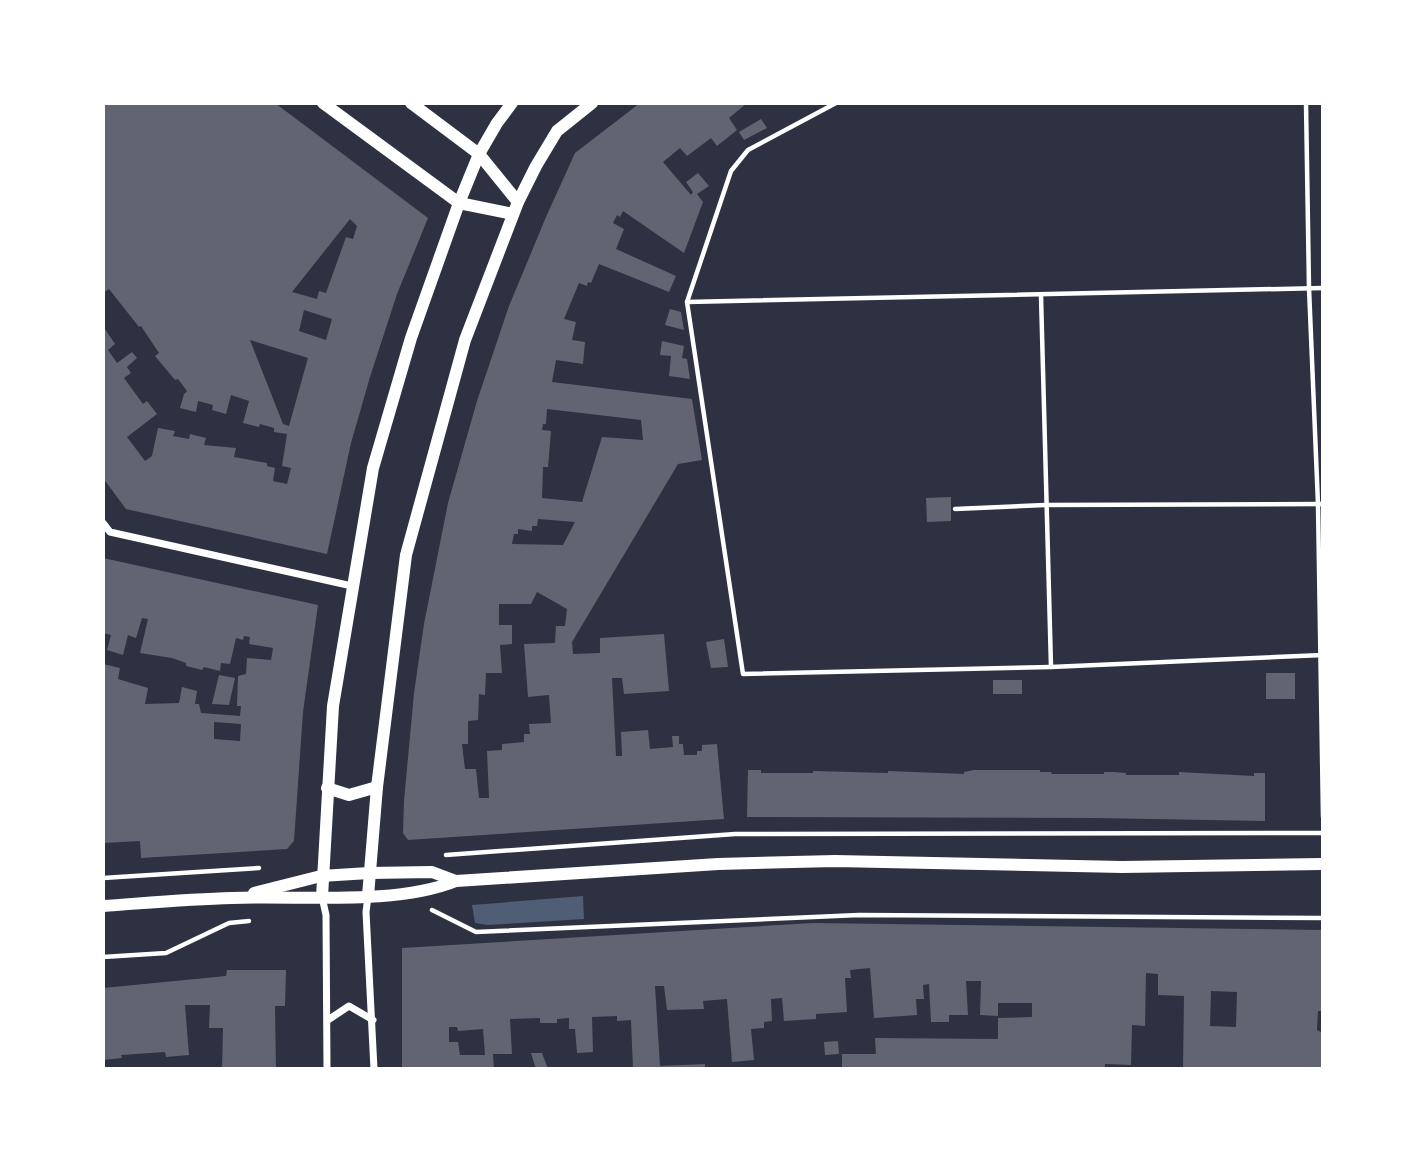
<svg xmlns="http://www.w3.org/2000/svg" width="1426" height="1172" font-family="Poppins,sans-serif">
<rect width="100%" height="100%" fill="#2d3142"/>
<polygon fill="#4f5d75" points="583,896 584,919 488,925 475,923 472,905"/>
<g fill="#626471" fill-rule="evenodd">
<path d="M103,103H275L428,218L397,294L370,377L351,443L327,554L126,509L103,478V326L115,344L108,350L117,363L132,352L137,358L127,367L131,373L124,378L143,404L147,401L157,414L127,437L145,461L152,456L158,428L175,431L173,436L189,439L190,434L206,438L204,445L236,448L234,457L267,463V466L275,468L273,481L287,484L291,468L282,466L287,434L274,432V428L260,424L259,427L243,423L249,401L231,395L226,414L212,410L213,405L198,401L196,412L180,408L184,394L187,391L178,379L175,380L155,356L159,353L141,326L139,327L109,289L103,293ZM350,219L357,226L353,239L346,237L326,293L319,291L317,299L292,292ZM304,310L332,319L326,340L299,331ZM250,340L308,358L289,426L283,424Z"/>
<path d="M640,103H747L729,118L737,130L717,146L711,138L687,156L680,148L663,162L691,195L693,192L686,182L698,173L709,186L697,194L703,202L684,253L623,211L620,217L617,215L613,223L624,229L616,249L676,276L669,292L599,264L591,283L588,282L587,286L579,283L564,319L576,322L572,340L585,342L583,364L556,360L552,382L692,399L702,460L678,464L572,642L573,654L600,653V638L664,634L669,691L624,694L622,678H612L616,756H622L621,732L648,730L650,749L673,747L672,736H679V744H683L684,755H697V751H702V745L717,744L724,819L408,840L403,833L404,801L414,693L424,624L448,503L477,401L509,306L546,217L575,153ZM547,409L641,420L643,440L602,437L582,502L542,498L543,467H548L551,431L542,430L543,424H546ZM538,519L575,522L563,545L512,544L514,534H518V529L532,531V526H537ZM537,592L567,609L565,626H556L555,643L524,644L528,697L549,695L551,723L529,724L530,734H524V742L502,744V750L487,751L489,798H479L476,769H465L462,744H468V721L478,720L479,694L485,695L486,673H502L500,645L512,644V625H499V604H531Z"/>
<polygon points="761,119 767,128 744,140 739,132"/>
<polygon points="670,309 681,312 684,330 665,325"/>
<polygon points="662,341 684,346 682,358 687,359 690,379 669,376 671,356 660,355"/>
<polygon points="951,497 951,521 927,522 926,498"/>
<path d="M103,558L318,605L303,712L294,841L287,849L141,858L140,841L103,843V664L120,668L118,679L148,688L145,704L179,703L182,687L197,691L195,704H199L201,713L240,716L241,706H237L238,676L246,674L247,658L271,660L273,648L249,644L250,637L244,636L243,640L236,638L230,664L221,663L220,671L204,667L202,670L186,666V663L172,658L140,653L148,619L142,618L136,638L128,635L123,655L107,650L111,635L103,633ZM214,722L241,724L240,741L214,739Z"/>
<polygon points="724,639 728,667 711,668 706,642"/>
<rect x="1266" y="673" width="29" height="26"/>
<polygon points="219,675 235,678 229,705 212,704"/>
<rect x="993" y="680" width="29" height="14"/>
<polygon points="748,770 761,770 761,773 813,773 813,771 888,773 888,771 964,774 964,772 974,770 1040,770 1040,772 1051,772 1052,774 1104,774 1104,772 1113,772 1126,773 1126,775 1179,775 1179,772 1254,776 1254,773 1265,773 1265,821 1096,818 747,817"/>
<path d="M813,923L1323,930V1011H1318L1317,1030L1323,1033V1069H1183L1184,996L1158,995V974L1146,973L1145,1026L1132,1025L1131,1065L1105,1064V1069H842V1054H876L875,1038L998,1039V1018L1032,1017V1003H998V1016L980,1015L981,981H966L968,1015H949V1022H931L929,984L923,985L924,999H916L917,1015L874,1018L870,968L850,970L851,978H845L847,1012L816,1014V1019L784,1021L782,998L771,999L772,1021L764,1022V1028L751,1029L754,1060L732,1062L727,999L703,1001L704,1009L667,1010L664,986H655L660,1066L705,1064V1069H633L631,1020L617,1021V1016L592,1017L593,1052L577,1053L575,1029H569V1018L557,1019V1023H540V1018L510,1019L512,1054H493L494,1069H402V948ZM1211,991L1237,992L1236,1027L1210,1026ZM449,1027H457L458,1031L483,1029L485,1055H460L458,1042H449Z"/>
<polygon points="227,970 286,970 285,1006 275,1006 276,1069 222,1069 223,1028 209,1028 210,1005 185,1005 189,1055 166,1057 165,1052 121,1055 122,1058 103,1060 103,988 226,976"/>
<polygon points="838,1041 839,1054 825,1055 824,1042"/>
<polygon points="531,1053 542,1053 548,1069 536,1069"/>
</g>
<g fill="none" stroke-linecap="round" stroke-linejoin="round">
<g stroke="#fff" stroke-width="4.5">
<polyline points="836,103 748,150 731,171 687,302 743,674 1051,667 1323,655"/>
<polyline points="1306,103 1309,288 1318,504 1323,817"/>
<polyline points="1041,296 1051,667"/>
<polyline points="687,302 1323,288"/>
<polyline points="955,509 1045,505 1323,504"/>
<polyline points="446,855 735,834 1323,833"/>
<polyline points="103,878 259,868"/>
<polyline points="432,910 476,932 859,915 1323,918"/>
<polyline points="103,957 166,953 229,923 249,921"/>
</g>
<g stroke="#fff" stroke-width="7">
<polyline points="103,523 110,532 352,586"/>
<polyline points="368,896 366,912 374,1069"/>
<polyline points="322,897 326,915 327,1069"/>
<polyline points="328,1020 349,1006 373,1020"/>
</g>
<g stroke="#fff" stroke-width="12">
<polyline points="323,103 459,203 513,214"/>
<polyline points="411,103 479,154 518,202"/>
<polyline points="327,788 349,795 377,787"/>
<polyline points="254,893 321,876 369,873 432,872 456,881"/>
<polyline points="368,896 377,787 406,555 465,340 518,202 536,166 557,131 592,103"/>
<polyline points="322,897 333,706 373,468 411,338 459,203 479,154 497,123 512,103"/>
<path d="M103,906C146,903 189,899 232,898C300,895 394,906 456,881L718,864L835,861L1122,867L1323,864"/>
</g>
</g>
<rect width="1426" height="1172" fill="none" stroke="#ffffff" stroke-width="210"/>
</svg>
